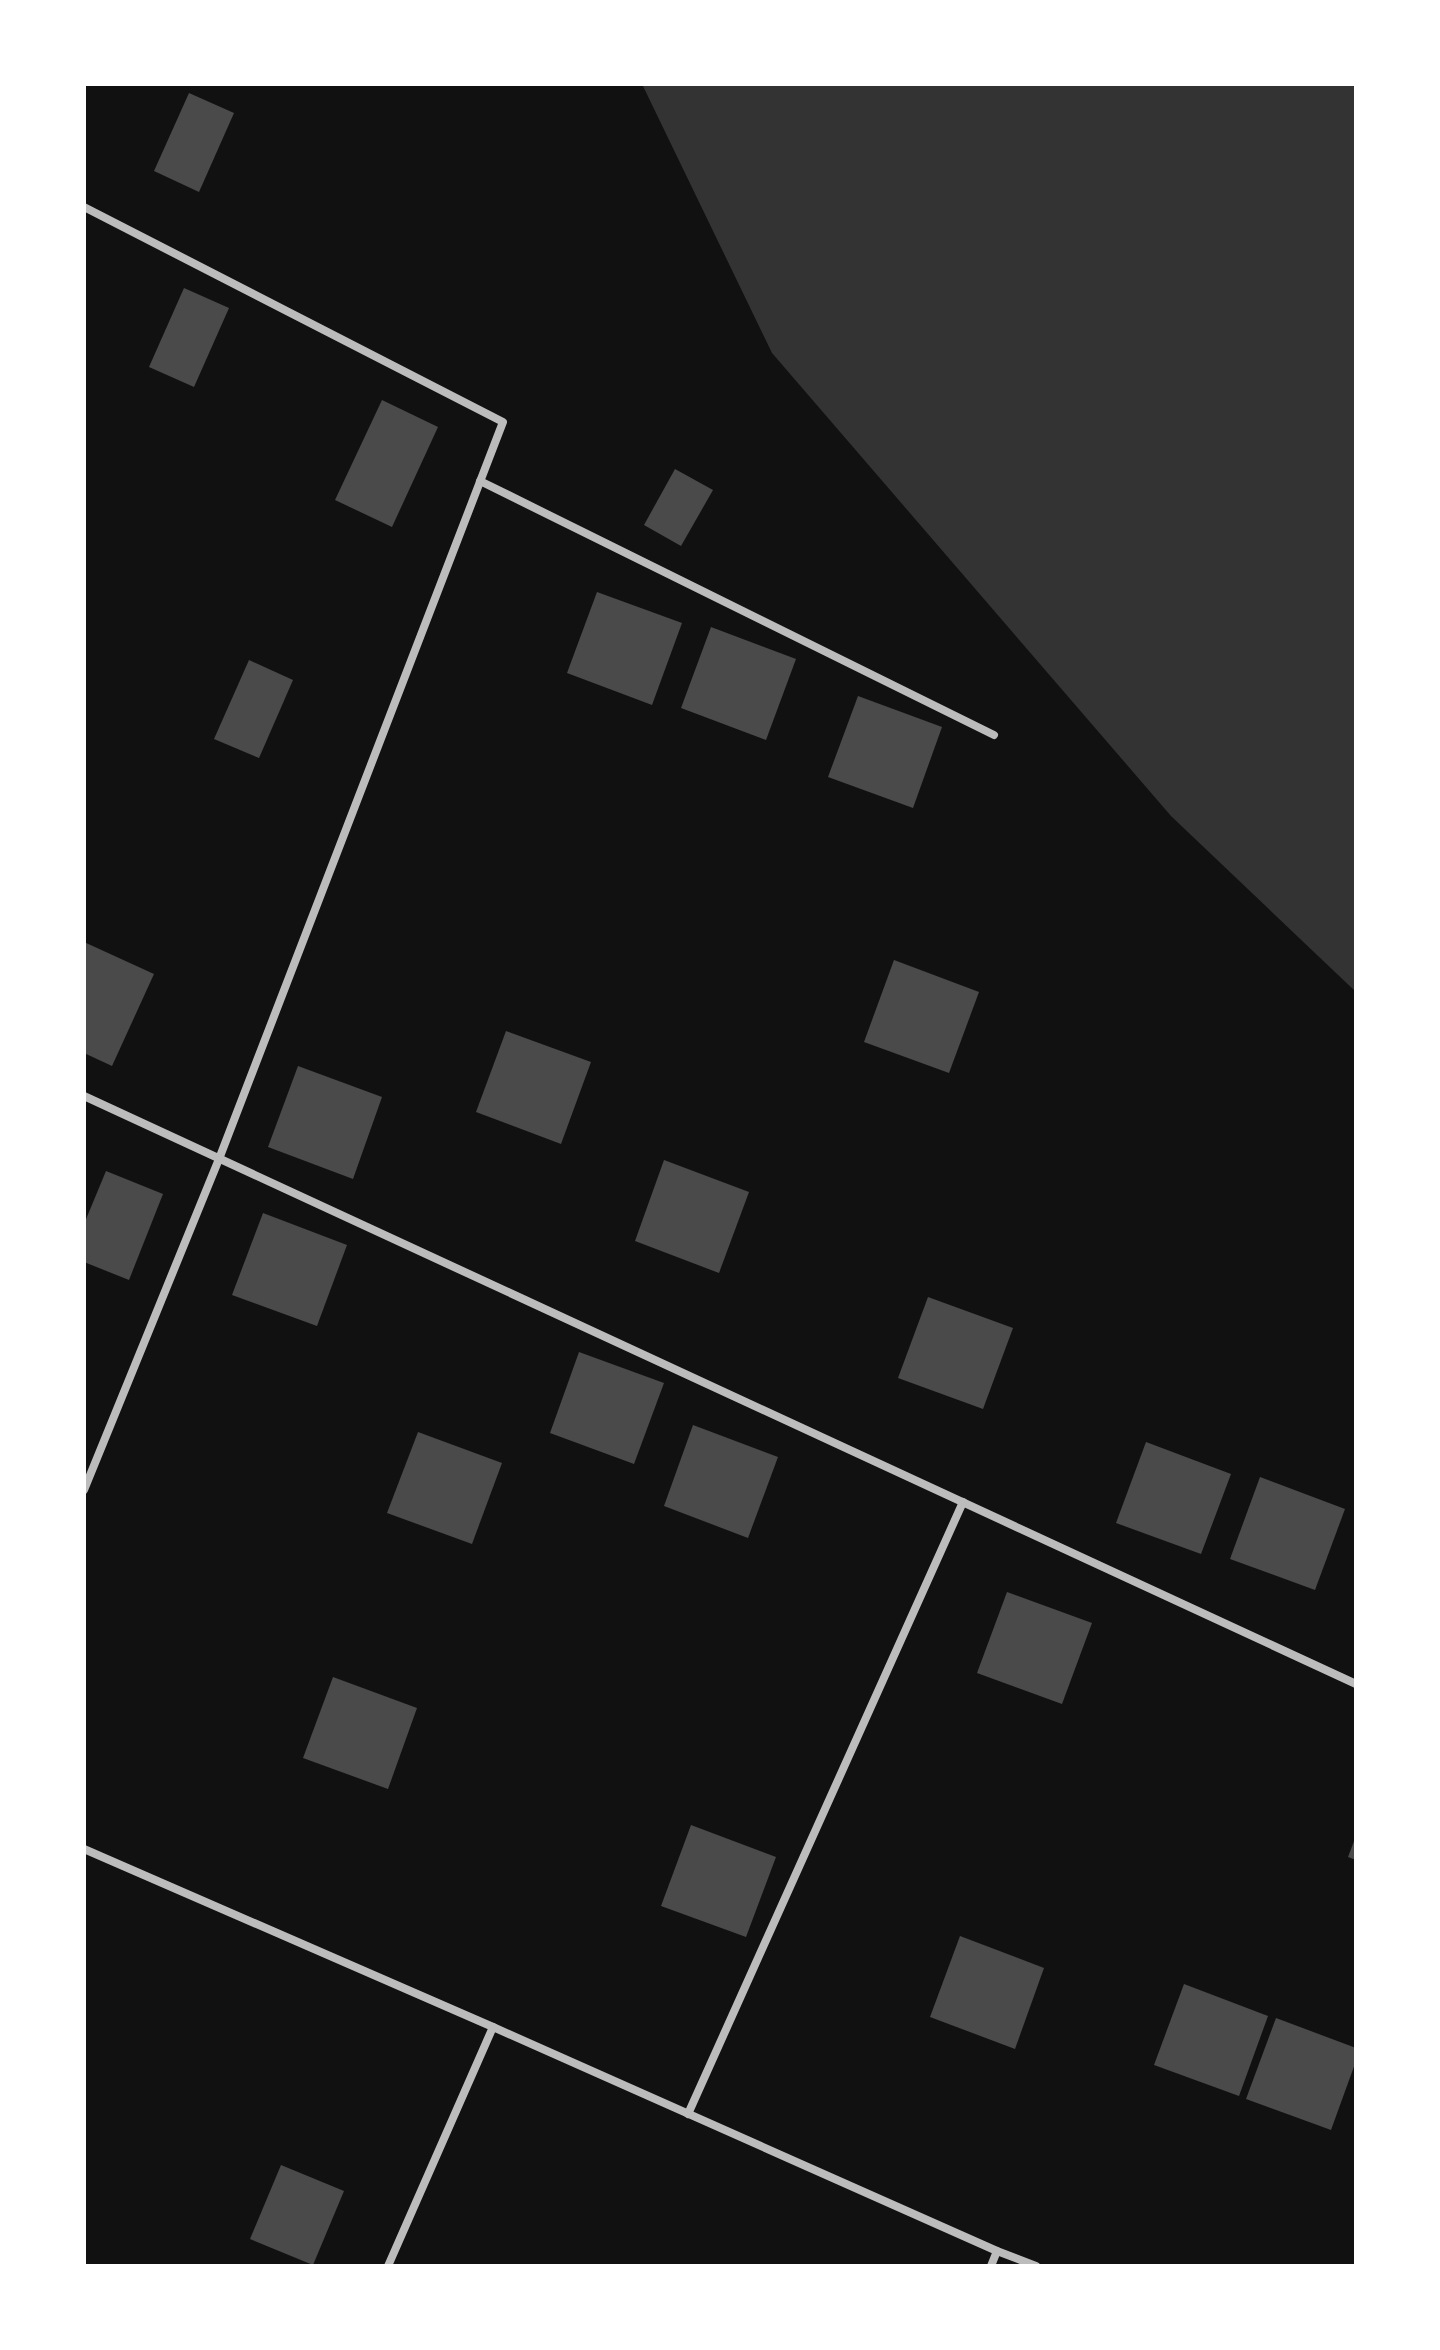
<svg xmlns="http://www.w3.org/2000/svg" width="1440" height="2350" font-family="'Golos Text',sans-serif">
<rect width="100%" height="100%" fill="#111"/>
<polygon fill="#333" points="642,84 1356,84 1356,992 1171,816 772,353"/>
<g fill="#4a4a4a">
<polygon points="189,93 234,113 199,192 154,171"/>
<polygon points="184,288 229,308 194,387 149,367"/>
<polygon points="382,400 438,427 392,527 335,500"/>
<polygon points="675,469 713,490 681,546 644,525"/>
<polygon points="597,592 682,623 652,705 567,673"/>
<polygon points="711,627 796,659 766,740 681,708"/>
<polygon points="249,660 293,680 259,758 214,739"/>
<polygon points="858,696 942,727 913,808 828,777"/>
<polygon points="84,942 154,974 112,1066 84,1053"/>
<polygon points="894,960 979,992 949,1073 864,1042"/>
<polygon points="506,1031 591,1062 561,1144 476,1112"/>
<polygon points="298,1066 382,1097 353,1179 268,1147"/>
<polygon points="664,1160 749,1192 719,1273 635,1241"/>
<polygon points="106,1171 163,1194 129,1280 84,1262 84,1224"/>
<polygon points="263,1213 347,1245 317,1326 232,1295"/>
<polygon points="928,1297 1013,1328 983,1409 898,1378"/>
<polygon points="579,1352 664,1383 634,1464 550,1433"/>
<polygon points="693,1425 778,1457 748,1538 664,1506"/>
<polygon points="418,1432 502,1463 472,1544 387,1513"/>
<polygon points="1146,1442 1231,1474 1201,1554 1116,1523"/>
<polygon points="1260,1477 1345,1509 1315,1590 1230,1559"/>
<polygon points="1007,1592 1092,1623 1062,1704 977,1673"/>
<polygon points="333,1677 417,1708 388,1789 303,1758"/>
<polygon points="691,1825 776,1857 746,1937 661,1906"/>
<polygon points="1356,1836 1356,1860 1348,1857"/>
<polygon points="960,1936 1044,1968 1015,2049 930,2017"/>
<polygon points="1184,1984 1268,2016 1239,2096 1154,2065"/>
<polygon points="1276,2018 1356,2048 1356,2061 1331,2130 1246,2099"/>
<polygon points="281,2165 344,2191 313,2265 250,2239"/>
</g>
<g fill="none" stroke-linecap="round" stroke-linejoin="round">
<g stroke="#bcbcbc" stroke-width="8">
<polyline points="84,207 503,422 219,1159 84,1490"/>
<polyline points="480,481 994,735"/>
<polyline points="84,1096 1356,1684"/>
<polyline points="84,1849 493,2027 997,2251 1036,2266"/>
<polyline points="688,2114 963,1502"/>
<polyline points="388,2266 493,2027"/>
<polyline points="991,2266 997,2251"/>
</g>
</g>
<rect width="1440" height="2350" fill="none" stroke="#ffffff" stroke-width="172"/>
</svg>
